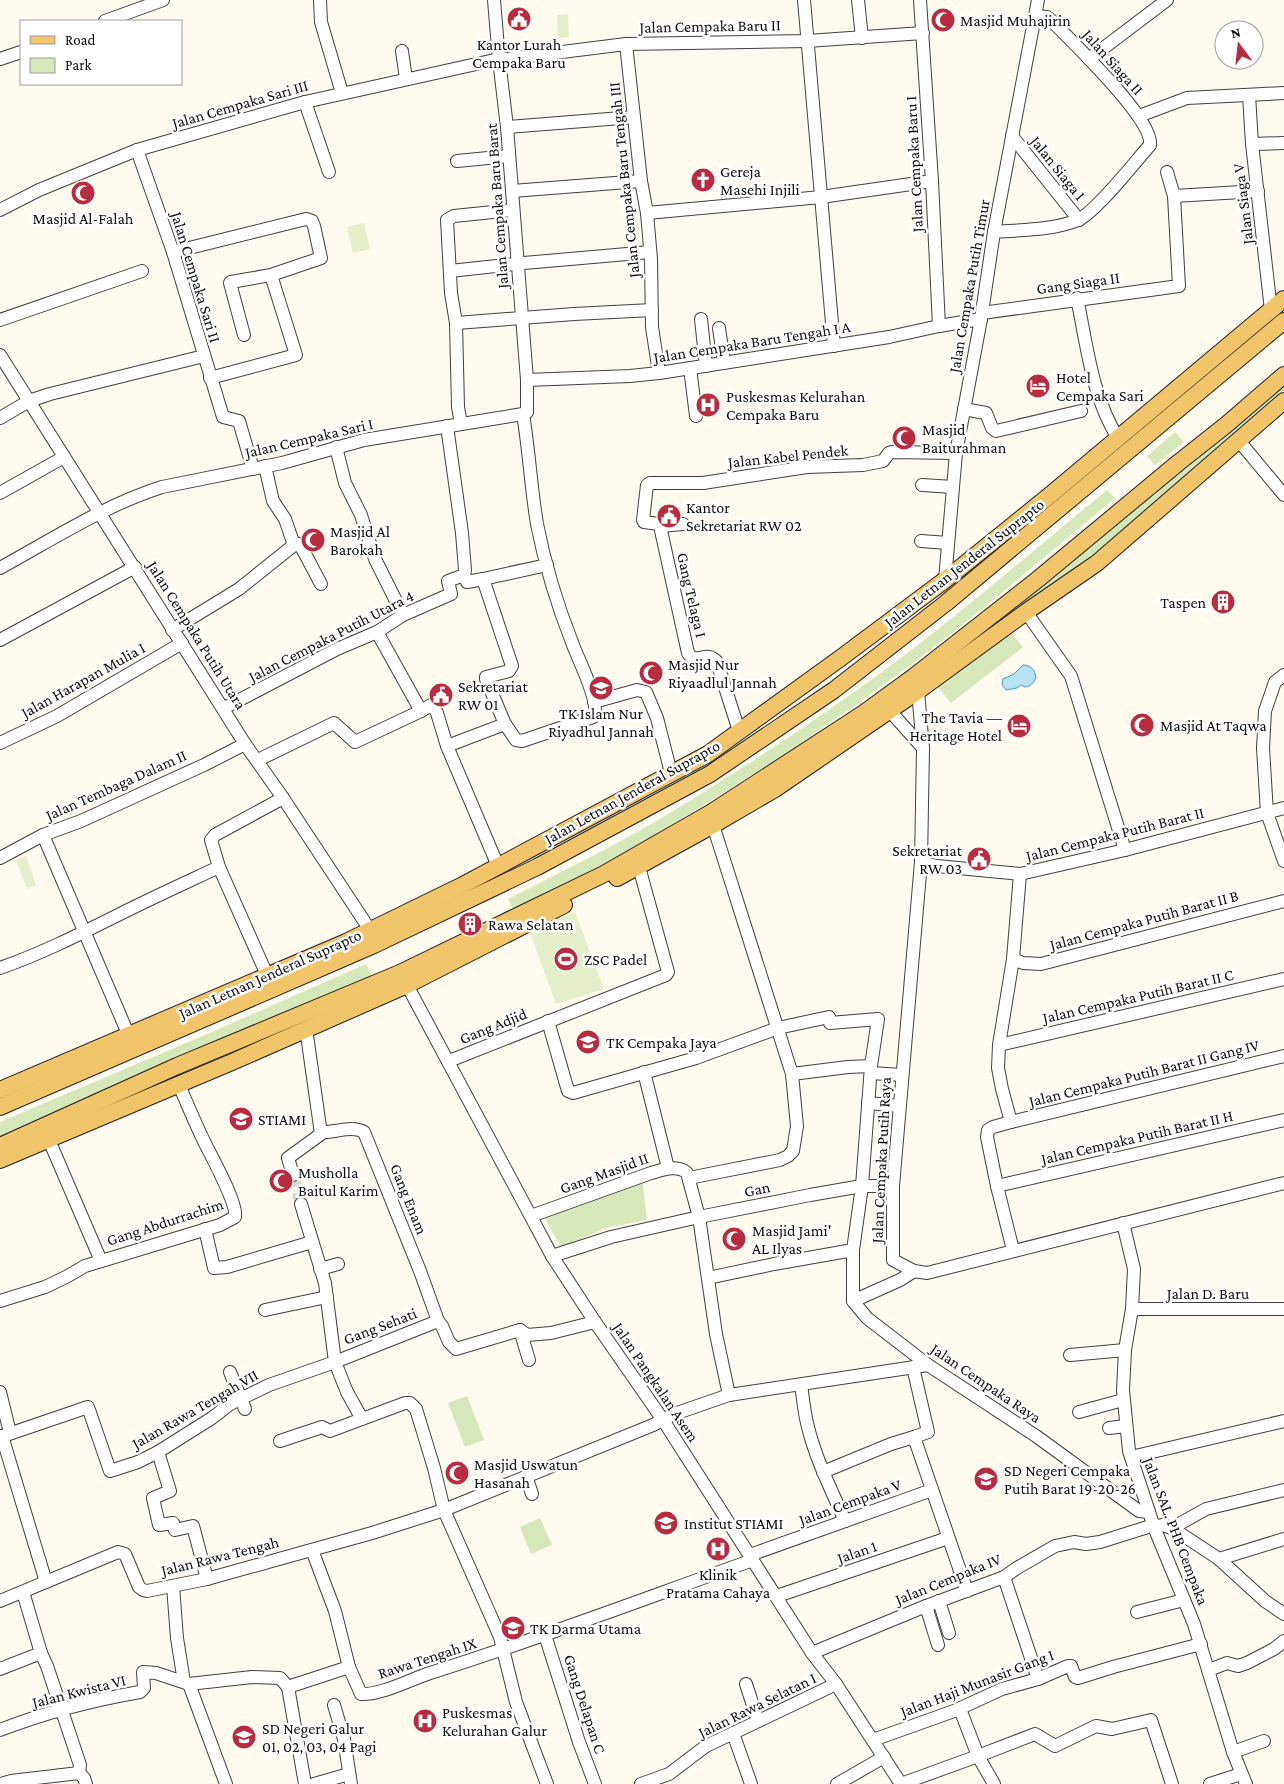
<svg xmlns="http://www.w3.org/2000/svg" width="1284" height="1784" font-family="'Crimson Pro',serif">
<rect width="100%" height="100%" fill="#fefaef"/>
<g fill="#d6e7ba">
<polygon points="1284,375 1284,401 1006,627 1023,647 951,703 933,681 639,867 519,927 804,754"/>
<polygon points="1175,432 1184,442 1155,465 1147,456"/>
<path d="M1107,490L1115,498C1041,559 969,623 891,679C804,744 711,802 618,856C584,876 548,893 514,911L508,899C565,870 623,842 678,808C739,771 799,731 857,690C944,629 1025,557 1107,490Z"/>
<polygon points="366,964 372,976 0,1138 0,1122 205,1035"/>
<polygon points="642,1176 647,1220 606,1228 561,1247 544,1217"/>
<polygon points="467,1396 484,1440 465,1447 448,1403"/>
<polygon points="540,1518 552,1545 531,1554 520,1527"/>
</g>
<g fill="#e6efcc">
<polygon points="568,14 569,37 558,38 557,15"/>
<polygon points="364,223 370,249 353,253 347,227"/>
<polygon points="26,856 36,885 27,889 16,860"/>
<polygon points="575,912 604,989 556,1004 529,930"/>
</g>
<path fill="#b6e2f3" stroke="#419dc7" d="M1023,665C1031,665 1035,670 1036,678C1033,683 1031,686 1025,687L1021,685L1017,688L1006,690L1002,685L1003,679L1014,674Z"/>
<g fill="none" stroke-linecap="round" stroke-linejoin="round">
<polyline stroke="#dad7cd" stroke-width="12" stroke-dasharray="12 6" stroke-linecap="butt" points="293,1175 301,1204"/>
<defs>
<g id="minor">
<polyline points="320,0 321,22 342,93"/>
<polyline points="804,0 834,346"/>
<polyline points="858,0 862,38"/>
<polyline points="920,0 932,181 939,326"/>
<polyline points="105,21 163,0"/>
<polyline points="626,44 641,181 647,213 651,259 652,327 659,373"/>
<polyline points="402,51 406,79"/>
<polyline points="0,59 21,52"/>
<polyline points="1089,59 1167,0"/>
<polyline points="1249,95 1252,144 1271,310"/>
<polyline points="305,102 329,172"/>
<polyline points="1139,116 1187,98 1284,93"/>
<polyline points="507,127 634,117"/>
<polyline points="1012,136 1079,220"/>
<polyline points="1252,144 1284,143"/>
<polyline points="137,150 173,252 223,417 239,421 253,469"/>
<polyline points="457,161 509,156"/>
<polyline points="1167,172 1174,196"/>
<polyline points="512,191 641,181"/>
<polyline points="0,210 39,190 137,150 305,102 490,61 626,44 807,41 923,33"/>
<polyline points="647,213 821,197 932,181"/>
<path d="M994,232C1020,230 1054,230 1078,220C1096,212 1135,162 1150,145C1154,119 1071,41 1051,20L1047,17L1035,16"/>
<polyline points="173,252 306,219 312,221 314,226 321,258 271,275 296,355 210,378"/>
<polyline points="450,271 524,263 650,252"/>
<path d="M1077,298C1087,346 1092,397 1118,438"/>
<polyline points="982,313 1179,286 1174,196 1258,191"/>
<polyline points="701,319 706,366"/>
<polyline points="0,320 142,271"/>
<polyline points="456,323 574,314 652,310"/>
<polyline points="719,328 724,363"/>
<polyline points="244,335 230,283 231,282 271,275"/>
<polyline points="0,355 245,744 283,798 370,930"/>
<polyline points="690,368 696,416"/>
<polyline points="527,380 630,376 659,373 889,337 939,326 981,319"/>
<polyline points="964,409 986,413 992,428 996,431 1081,411"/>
<polyline points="0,418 29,401 50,394 204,356"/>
<polyline points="461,424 458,407 456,323 451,293 447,220 454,216 513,210"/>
<polyline points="1239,441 1284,495"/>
<polyline points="336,447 345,483 361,515 375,559 403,615"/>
<polyline points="922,485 953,487"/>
<polyline points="0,493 64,457"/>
<polyline points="660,526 683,524"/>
<polyline points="921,541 948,543"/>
<path d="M294,545L299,544C302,547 317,577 321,584"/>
<path d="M0,568C53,539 105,505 162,487L282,463L364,440L523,414L527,412V380L507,127L499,60L494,0"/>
<polyline points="464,575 467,582 483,579 512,666 509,671 486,677 486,679 505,724"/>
<polyline points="483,579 547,565"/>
<polyline points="945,580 956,453 981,319 994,232 1038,0"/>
<polyline points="1026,612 1071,676 1125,850"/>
<polyline points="172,630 239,589 294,545 285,519 273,501 265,466"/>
<polyline points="377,632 421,711 431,705 433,706 437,713 447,746 498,866"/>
<polyline points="0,640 135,567"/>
<polyline points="1284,675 1275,682 1265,711 1263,748 1267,813 1284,861"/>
<polyline points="918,691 923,748 921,862 893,1186 893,1260 914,1271 927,1273 1284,1183"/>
<polyline points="594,702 637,690 646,692 657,718 671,773"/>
<polyline points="224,708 337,649 377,632 403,615 451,594 448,581 464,575 465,570 462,533 447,426"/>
<polyline points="890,711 923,748"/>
<path d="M739,731L717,662C706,649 696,666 688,653L660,526L659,524L644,522L643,520L647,485L650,483H703L807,467L863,465L883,461L889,453L892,452L956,453"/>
<polyline points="0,743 57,716 182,643"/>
<path d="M447,746L505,724L516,740L522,741L593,717C602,705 578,659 573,645C558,607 545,565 537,524C531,488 529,450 523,414"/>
<polyline points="258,760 334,723 355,742 421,711"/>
<polyline points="43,835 129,1036"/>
<polyline points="0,858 43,835 81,821 204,765 245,744"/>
<polyline points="921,862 937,866 1020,874 1125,850 1284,808"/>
<polyline points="219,867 211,840 215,835 283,798"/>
<polyline points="1013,959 1023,963 1041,964 1284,901"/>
<path d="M0,968C43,953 82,933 122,913C154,897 187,882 219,867L267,975"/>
<polyline points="407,985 552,1256 595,1322 663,1420 812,1653 836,1684 901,1784 978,1756 1035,1734 1055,1746 1096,1726 1112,1729 1151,1720 1172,1784"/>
<polyline points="548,1021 568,1091 573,1093 696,1058 778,1028 829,1017 830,1023 878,1019 871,1066 862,1186 853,1250 774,1264 708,1278"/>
<polyline points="999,1045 1284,979"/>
<polyline points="449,1061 666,975 668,972 639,867"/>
<polyline points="644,1072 668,1168"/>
<polyline points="871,1073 902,1075"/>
<polyline points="792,1074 848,1067 871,1066"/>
<polyline points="868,1103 899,1106"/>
<polyline points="1011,1122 1284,1056"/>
<path d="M321,1132C335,1133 351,1125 364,1132L420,1271L438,1321"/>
<polyline points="49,1140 101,1261"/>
<polyline points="293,1175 288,1158 321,1134 306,1028"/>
<polyline points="689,1178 780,1160 788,1156 793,1151 797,1126 792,1074 713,825"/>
<polyline points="997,1186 1284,1120"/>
<polyline points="301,1204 325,1283 335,1362 347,1392 362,1419 405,1403 410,1403 416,1409 434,1468 444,1510 500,1637 516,1702 547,1784"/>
<path d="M531,1216L651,1173C662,1170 678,1164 687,1173L699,1217L810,1195L862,1186H893"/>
<polyline points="1123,1223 1134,1269 1132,1309 1125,1350 1123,1390 1129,1451 1154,1527 1194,1624 1233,1752 1246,1784"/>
<polyline points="205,1229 214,1268 227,1267 312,1242"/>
<polyline points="853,1250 853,1301 867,1318 928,1365 1036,1436 1139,1511 1149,1512"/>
<polyline points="1013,1250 997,1186 987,1137 988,1130 993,1127 1011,1122 1002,1089 998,1068 999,1045 1013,959 1020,874"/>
<polyline points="552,1256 611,1237 699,1217 716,1334 729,1395 928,1365"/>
<polyline points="320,1269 338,1264"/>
<path d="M0,1301L45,1287L66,1277L85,1266L220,1225L235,1217C238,1202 208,1151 201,1135C193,1118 186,1101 179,1085"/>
<polyline points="853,1301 900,1280 914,1271"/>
<polyline points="1132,1309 1284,1309"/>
<polyline points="265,1310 327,1297"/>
<polyline points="520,1330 529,1360"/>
<polyline points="1070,1355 1125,1350"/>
<polyline points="913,1367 928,1432 914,1437"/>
<polyline points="230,1372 245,1409"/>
<path d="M801,1385C803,1397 804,1411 807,1423C815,1458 831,1489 845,1521"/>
<polyline points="0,1392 10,1433"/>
<polyline points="1079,1412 1123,1400"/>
<polyline points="1109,1428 1126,1426"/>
<polyline points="2,1436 46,1582"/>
<polyline points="0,1437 88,1407 110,1471 138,1462 158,1452 212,1418 230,1404 269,1385 335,1362 438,1321 442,1326 449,1342 456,1349 520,1330 527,1335 551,1333 595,1322"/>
<polyline points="280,1441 322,1427 330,1431 362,1419"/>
<polyline points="158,1452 170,1491 153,1498 159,1525 173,1523 175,1530 193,1526 207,1579"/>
<polyline points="1131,1457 1284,1421"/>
<polyline points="823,1472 891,1444 914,1437 967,1591"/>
<polyline points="526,1476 532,1494"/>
<polyline points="1154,1527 1162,1525 1172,1528 1219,1559 1265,1601 1284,1614"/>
<polyline points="1172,1528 1206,1509 1284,1490"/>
<path d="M312,1550L335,1611L349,1667L361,1694C382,1695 409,1680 430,1673C539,1639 646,1598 753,1560"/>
<polyline points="750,1555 932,1490"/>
<polyline points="1219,1559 1284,1539"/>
<polyline points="1004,1577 1038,1679"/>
<polyline points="173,1586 177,1638 184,1682"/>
<polyline points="23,1592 41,1653 47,1666 80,1765 79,1773"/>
<polyline points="777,1596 948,1538"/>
<polyline points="0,1601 118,1552 125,1554 139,1587 143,1590 147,1591 207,1579 372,1533 444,1510 653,1425 674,1414 729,1395"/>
<polyline points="939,1601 949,1633"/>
<polyline points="926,1606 938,1645"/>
<polyline points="1137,1612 1184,1600"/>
<polyline points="545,1635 579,1742 595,1784"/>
<polyline points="812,1653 926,1606 1004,1577 1017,1568 1055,1546 1074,1542 1086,1544 1100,1542 1154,1525"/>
<polyline points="0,1669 41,1653"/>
<polyline points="1209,1670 1227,1663 1238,1666 1247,1663 1274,1649 1284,1641"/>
<polyline points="189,1684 226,1784"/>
<polyline points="746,1684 758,1721"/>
<polyline points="288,1687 305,1784"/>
<polyline points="334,1705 344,1739 351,1784"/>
<polyline points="960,1709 978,1756 994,1784"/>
<path d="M0,1730C44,1713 93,1700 140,1692L144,1688L143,1672L156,1673L189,1684L252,1677L280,1678L288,1687L349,1667"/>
<polyline points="733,1733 751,1784"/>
<polyline points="873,1740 954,1711 1002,1689 1038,1679 1068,1666 1071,1666 1075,1677 1078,1678 1113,1667 1201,1644"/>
<polyline points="1233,1752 1264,1741"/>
<polyline points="1,1784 11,1781 79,1773 84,1778 86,1784"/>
<polyline points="314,1784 349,1774"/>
<polyline points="641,1784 669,1774 706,1746 836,1684"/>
<polyline points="837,1784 884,1757"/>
<polyline points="1210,1784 1241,1774"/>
</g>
<g id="major">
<polyline points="617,878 713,825 775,789 918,691 1026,612 1097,563 1284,401"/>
<polyline points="0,1090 346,942 463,885 708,754 842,657 945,580 1049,496 1284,299"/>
<polyline points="0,1107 374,945 537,867 710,774 834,690 946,603 1284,321"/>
<polyline points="0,1146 177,1066 400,973 604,874 712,812 864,713 912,678 1037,580 1178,463 1226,425 1284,375"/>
<polyline points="0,1160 232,1062 407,985 564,905"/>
</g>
</defs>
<use href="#minor" stroke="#414141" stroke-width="14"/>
<use href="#major" stroke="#1f1f1f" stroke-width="18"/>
<use href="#minor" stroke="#fff" stroke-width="12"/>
<use href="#major" stroke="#f2c56c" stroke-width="16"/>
</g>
<defs>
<symbol id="civic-disc" viewBox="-11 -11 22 22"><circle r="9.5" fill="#b72c40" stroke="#fff"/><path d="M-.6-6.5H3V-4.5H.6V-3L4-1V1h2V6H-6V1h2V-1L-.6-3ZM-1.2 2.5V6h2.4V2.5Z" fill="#fff"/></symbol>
<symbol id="mosque-disc" viewBox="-11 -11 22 22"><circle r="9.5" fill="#b72c40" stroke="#fff"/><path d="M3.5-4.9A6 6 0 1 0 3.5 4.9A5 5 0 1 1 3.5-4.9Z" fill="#fff"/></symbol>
<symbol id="church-disc" viewBox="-11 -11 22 22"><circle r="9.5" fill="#b72c40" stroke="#fff"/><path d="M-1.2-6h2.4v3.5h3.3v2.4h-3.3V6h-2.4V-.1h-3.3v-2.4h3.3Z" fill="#fff"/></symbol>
<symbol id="hotel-disc" viewBox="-11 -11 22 22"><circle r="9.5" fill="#b72c40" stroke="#fff"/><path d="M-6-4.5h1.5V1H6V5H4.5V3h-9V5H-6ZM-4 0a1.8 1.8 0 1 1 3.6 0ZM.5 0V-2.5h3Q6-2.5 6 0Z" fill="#fff"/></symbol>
<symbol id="hospital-disc" viewBox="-11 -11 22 22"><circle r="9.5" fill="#b72c40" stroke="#fff"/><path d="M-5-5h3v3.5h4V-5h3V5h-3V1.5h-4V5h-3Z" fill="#fff"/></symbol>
<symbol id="building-disc" viewBox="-11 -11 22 22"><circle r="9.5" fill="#b72c40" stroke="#fff"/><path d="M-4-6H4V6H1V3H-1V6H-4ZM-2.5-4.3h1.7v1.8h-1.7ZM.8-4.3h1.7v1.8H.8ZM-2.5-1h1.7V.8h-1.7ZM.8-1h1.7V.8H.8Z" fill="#fff"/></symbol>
<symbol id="school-disc" viewBox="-11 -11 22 22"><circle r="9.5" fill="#b72c40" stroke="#fff"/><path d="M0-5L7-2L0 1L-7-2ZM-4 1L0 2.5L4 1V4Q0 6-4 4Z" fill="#fff"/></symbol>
<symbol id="stadium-disc" viewBox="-11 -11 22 22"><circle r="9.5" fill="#b72c40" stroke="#fff"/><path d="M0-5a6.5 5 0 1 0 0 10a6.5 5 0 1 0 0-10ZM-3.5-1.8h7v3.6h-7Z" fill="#fff"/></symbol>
<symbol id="university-disc" viewBox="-11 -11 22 22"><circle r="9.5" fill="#b72c40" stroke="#fff"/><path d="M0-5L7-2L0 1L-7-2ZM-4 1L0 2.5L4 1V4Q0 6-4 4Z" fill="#fff"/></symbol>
</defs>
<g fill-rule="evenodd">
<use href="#civic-disc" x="505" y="5" width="28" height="28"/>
<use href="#mosque-disc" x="929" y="6" width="28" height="28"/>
<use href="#church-disc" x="689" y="166" width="28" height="28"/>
<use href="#mosque-disc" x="69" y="179" width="28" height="28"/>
<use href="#hotel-disc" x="1024" y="372" width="28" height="28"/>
<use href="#hospital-disc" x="694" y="391" width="28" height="28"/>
<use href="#mosque-disc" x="890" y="424" width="28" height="28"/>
<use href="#civic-disc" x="655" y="502" width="28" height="28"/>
<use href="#mosque-disc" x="299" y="526" width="28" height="28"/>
<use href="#building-disc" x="1209" y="588" width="28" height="28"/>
<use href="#mosque-disc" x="637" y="659" width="28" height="28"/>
<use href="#school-disc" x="587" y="674" width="28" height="28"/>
<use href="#civic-disc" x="427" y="681" width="28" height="28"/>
<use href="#mosque-disc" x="1128" y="711" width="28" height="28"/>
<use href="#hotel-disc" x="1005" y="712" width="28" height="28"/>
<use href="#civic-disc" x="965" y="845" width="28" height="28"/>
<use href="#building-disc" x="456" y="910" width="28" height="28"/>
<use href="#stadium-disc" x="552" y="945" width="28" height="28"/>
<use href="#school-disc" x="574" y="1028" width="28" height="28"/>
<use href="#university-disc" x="227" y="1105" width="28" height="28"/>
<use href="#mosque-disc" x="267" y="1167" width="28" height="28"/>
<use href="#mosque-disc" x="720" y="1225" width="28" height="28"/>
<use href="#mosque-disc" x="443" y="1459" width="28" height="28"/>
<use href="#school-disc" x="972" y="1465" width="28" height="28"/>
<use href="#university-disc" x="652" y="1509" width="28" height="28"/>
<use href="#hospital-disc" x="704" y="1535" width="28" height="28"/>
<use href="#school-disc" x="499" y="1614" width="28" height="28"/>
<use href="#hospital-disc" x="411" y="1707" width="28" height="28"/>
<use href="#school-disc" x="230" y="1723" width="28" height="28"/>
</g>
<g text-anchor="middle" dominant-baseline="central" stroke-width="5" stroke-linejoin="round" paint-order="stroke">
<g font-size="16" fill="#0e0e0e" stroke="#fff" text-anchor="start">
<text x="960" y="20">Masjid Muhajirin</text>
<text x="519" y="44" text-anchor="middle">Kantor Lurah<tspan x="519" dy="18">Cempaka Baru</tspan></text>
<text x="720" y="171">Gereja<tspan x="720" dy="18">Masehi Injili</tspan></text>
<text x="83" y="218" text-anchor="middle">Masjid Al-Falah</text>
<text x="1056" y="377">Hotel<tspan x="1056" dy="18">Cempaka Sari</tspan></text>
<text x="726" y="396">Puskesmas Kelurahan<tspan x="726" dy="18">Cempaka Baru</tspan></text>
<text x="922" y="429">Masjid<tspan x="922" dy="18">Baiturahman</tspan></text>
<text x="686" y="507">Kantor<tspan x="686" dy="18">Sekretariat RW 02</tspan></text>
<text x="330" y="531">Masjid Al<tspan x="330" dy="18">Barokah</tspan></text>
<text x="1206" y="602" text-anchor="end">Taspen</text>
<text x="668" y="664">Masjid Nur<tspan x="668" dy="18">Riyaadlul Jannah</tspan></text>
<text x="458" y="686">Sekretariat<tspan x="458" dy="18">RW 01</tspan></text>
<text x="601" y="713" text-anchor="middle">TK Islam Nur<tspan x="601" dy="18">Riyadhul Jannah</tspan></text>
<text x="1002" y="717" text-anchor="end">The Tavia —<tspan x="1002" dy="18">Heritage Hotel</tspan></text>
<text x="1160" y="725">Masjid At Taqwa</text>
<text x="962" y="850" text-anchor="end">Sekretariat<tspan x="962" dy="18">RW 03</tspan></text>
<text x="488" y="924">Rawa Selatan</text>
<text x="584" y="959">ZSC Padel</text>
<text x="606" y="1042">TK Cempaka Jaya</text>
<text x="258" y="1119">STIAMI</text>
<text x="298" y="1172">Musholla<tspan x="298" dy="18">Baitul Karim</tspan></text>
<text x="752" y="1230">Masjid Jami'<tspan x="752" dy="18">AL Ilyas</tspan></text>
<text x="474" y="1464">Masjid Uswatun<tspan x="474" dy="18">Hasanah</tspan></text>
<text x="1004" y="1470">SD Negeri Cempaka<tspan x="1004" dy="18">Putih Barat 19-20-26</tspan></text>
<text x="684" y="1523">Institut STIAMI</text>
<text x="718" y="1574" text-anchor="middle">Klinik<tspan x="718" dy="18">Pratama Cahaya</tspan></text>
<text x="530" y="1628">TK Darma Utama</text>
<text x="442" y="1712">Puskesmas<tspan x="442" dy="18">Kelurahan Galur</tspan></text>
<text x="262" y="1728">SD Negeri Galur<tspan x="262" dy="18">01, 02, 03, 04 Pagi</tspan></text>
</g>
<g font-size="16" fill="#0e0e0e" stroke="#fff">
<text transform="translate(710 26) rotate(-1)">Jalan Cempaka Baru II</text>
<text transform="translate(1113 62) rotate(48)">Jalan Siaga II</text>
<text transform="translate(240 104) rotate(-16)">Jalan Cempaka Sari III</text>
<text transform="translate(914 164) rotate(-93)">Jalan Cempaka Baru I</text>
<text transform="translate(1058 168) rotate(51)">Jalan Siaga I</text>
<text transform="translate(624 180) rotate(-96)">Jalan Cempaka Baru Tengah III</text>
<text transform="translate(1243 204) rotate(-97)">Jalan Siaga V</text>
<text transform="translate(497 206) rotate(-94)">Jalan Cempaka Baru Barat</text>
<text transform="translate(196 277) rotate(73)">Jalan Cempaka Sari II</text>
<text transform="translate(1078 283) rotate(-8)">Gang Siaga II</text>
<text transform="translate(969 286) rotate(-80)">Jalan Cempaka Putih Timur</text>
<text transform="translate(752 342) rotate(-9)">Jalan Cempaka Baru Tengah I A</text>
<text transform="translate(309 438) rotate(-13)">Jalan Cempaka Sari I</text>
<text transform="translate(788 456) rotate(-6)">Jalan Kabel Pendek</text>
<text transform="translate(964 563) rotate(-38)">Jalan Letnan Jenderal Suprapto</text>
<text transform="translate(692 595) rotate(77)">Gang Telaga I</text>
<text transform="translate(197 635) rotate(58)">Jalan Cempaka Putih Utara</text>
<text transform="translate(331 636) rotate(-27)">Jalan Cempaka Putih Utara 4</text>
<text transform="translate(83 680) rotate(-29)">Jalan Harapan Mulia I</text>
<text transform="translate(116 785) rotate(-24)">Jalan Tembaga Dalam II</text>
<text transform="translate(632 792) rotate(-29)">Jalan Letnan Jenderal Suprapto</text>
<text transform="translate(1115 834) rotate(-14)">Jalan Cempaka Putih Barat II</text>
<text transform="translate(1144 920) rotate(-15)">Jalan Cempaka Putih Barat II B</text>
<text transform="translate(270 974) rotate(-24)">Jalan Letnan Jenderal Suprapto</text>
<text transform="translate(1138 996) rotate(-13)">Jalan Cempaka Putih Barat II C</text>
<text transform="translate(493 1026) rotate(-22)">Gang Adjid</text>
<text transform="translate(1144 1073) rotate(-14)">Jalan Cempaka Putih Barat II Gang IV</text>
<text transform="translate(1137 1137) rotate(-13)">Jalan Cempaka Putih Barat II H</text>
<text transform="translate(881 1160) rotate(-87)">Jalan Cempaka Putih Raya</text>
<text transform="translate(604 1173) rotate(-20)">Gang Masjid II</text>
<text transform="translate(757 1189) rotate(-11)">Gan</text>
<text transform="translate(409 1199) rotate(68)">Gang Enam</text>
<text transform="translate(165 1222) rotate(-18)">Gang Abdurrachim</text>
<text x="1208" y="1293">Jalan D. Baru</text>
<text transform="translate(380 1326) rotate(-21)">Gang Sehati</text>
<text transform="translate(656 1382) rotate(56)">Jalan Pangkalan Asem</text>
<text transform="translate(986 1383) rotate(34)">Jalan Cempaka Raya</text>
<text transform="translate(195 1409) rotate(-30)">Jalan Rawa Tengah VII</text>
<text transform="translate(850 1502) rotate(-20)">Jalan Cempaka V</text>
<text transform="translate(1176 1531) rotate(69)">Jalan SAL. PHB Cempaka</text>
<text transform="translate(857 1552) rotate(-19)">Jalan 1</text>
<text transform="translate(220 1556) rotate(-14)">Jalan Rawa Tengah</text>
<text transform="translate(948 1579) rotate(-22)">Jalan Cempaka IV</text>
<text transform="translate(427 1658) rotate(-18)">Rawa Tengah IX</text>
<text transform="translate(977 1683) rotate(-21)">Jalan Haji Munasir Gang I</text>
<text transform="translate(79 1691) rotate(-14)">Jalan Kwista VI</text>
<text transform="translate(585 1704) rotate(72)">Gang Delapan C</text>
<text transform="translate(757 1705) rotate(-26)">Jalan Rawa Selatan I</text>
</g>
</g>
<rect x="20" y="20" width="162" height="65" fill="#ffffff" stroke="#9f9f9f"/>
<rect x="30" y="36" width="25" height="8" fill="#f2c56c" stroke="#9f9f9f"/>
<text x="65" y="45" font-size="15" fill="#0e0e0e">Road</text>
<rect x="30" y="58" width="25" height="15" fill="#d6e7ba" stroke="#9f9f9f"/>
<text x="65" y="70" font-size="15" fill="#0e0e0e">Park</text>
<g transform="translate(1239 45) rotate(345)"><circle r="24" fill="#ffffff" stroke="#9f9f9f"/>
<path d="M0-4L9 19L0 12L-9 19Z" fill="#b72c40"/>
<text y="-8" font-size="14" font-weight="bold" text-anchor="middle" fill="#0e0e0e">N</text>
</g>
</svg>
